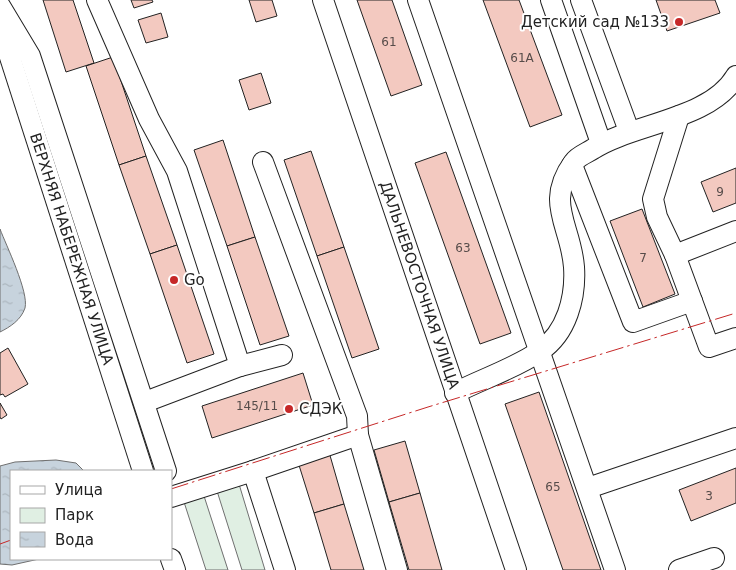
<svg xmlns="http://www.w3.org/2000/svg" width="736" height="570" font-family="'DejaVu Sans',sans-serif">
<defs>
<pattern id="water-ripples" width="26" height="14" patternUnits="userSpaceOnUse" patternTransform="scale(1.25)"><rect width="26" height="14" fill="#c7d3dd"/><path d="M2 4q2-2 4 0t4 0M15 11q2-2 4 0t4 0" fill="none" stroke="#abb5bd"/></pattern>
</defs>
<rect width="100%" height="100%" fill="#fff"/>
<g fill="#e0efe3" stroke="#6f6f6f">
<polygon points="239,484 265,570 242,570 217,491"/>
<polygon points="204,496 228,570 206,570 184,502"/>
</g>
<g fill="url(#water-ripples)" stroke="#6f6f6f">
<path d="M0,229C6,245 29,292 25,308C21,320 10,327 0,332Z"/>
<polygon points="56,460 76,463 84,471 11,471 11,559 39,559 12,565 0,564 0,466 15,462"/>
</g>
<g fill="#f3c9c0" stroke="#222">
<polygon points="43,0 73,0 94,63 66,72"/>
<polygon points="131,0 152,0 153,2 134,8"/>
<polygon points="249,0 272,0 277,16 256,22"/>
<polygon points="357,0 392,0 422,85 391,96"/>
<polygon points="483,0 519,0 562,115 530,127"/>
<polygon points="656,0 715,0 720,13 667,31"/>
<polygon points="161,13 168,37 146,43 138,20"/>
<polygon points="113,57 146,156 119,165 86,66"/>
<polygon points="261,73 271,103 249,110 239,80"/>
<polygon points="223,140 255,237 227,246 194,150"/>
<polygon points="311,151 344,247 317,256 284,160"/>
<polygon points="446,152 511,333 480,344 415,163"/>
<polygon points="146,156 177,245 150,254 119,165"/>
<polygon points="736,168 736,203 713,212 701,182"/>
<polygon points="642,209 675,294 643,307 610,221"/>
<polygon points="255,237 289,336 260,345 227,246"/>
<polygon points="177,245 214,354 187,363 150,254"/>
<polygon points="344,247 379,349 352,358 317,256"/>
<polygon points="8,348 28,384 5,397 3,394 0,395 0,353"/>
<polygon points="303,373 313,405 212,438 202,406"/>
<polygon points="539,392 601,570 563,570 505,404"/>
<polygon points="0,403 7,415 1,419 0,417"/>
<polygon points="405,441 420,493 389,502 374,450"/>
<polygon points="329,452 344,504 314,513 298,462"/>
<polygon points="736,468 736,503 691,521 679,490"/>
<polygon points="420,493 442,570 409,570 389,502"/>
<polygon points="344,504 364,570 331,570 314,513"/>
</g>
<g fill="none" stroke-linecap="round" stroke-linejoin="round">
<defs>
<g id="minor">
<polyline points="97,0 149,119 177,171 240,366"/>
<path id="s1" d="M323,0L516,570"/>
<polyline points="418,0 615,570"/>
<polyline points="551,0 601,143"/>
<polyline points="581,0 629,131"/>
<polyline points="0,6 30,56 166,471"/>
<path id="s2" d="M0,26L143,471"/>
<polyline points="679,116 653,199 657,217 675,255 709,347 736,338"/>
<polyline points="263,162 357,416 358,435 397,570"/>
<polyline points="572,165 633,322 692,301"/>
<polyline points="675,255 736,231"/>
<path d="M455,393C482,379 516,368 540,351C567,333 576,297 574,267C571,225 544,203 574,162C578,156 587,153 593,149C634,123 710,120 736,76"/>
<polyline points="145,402 240,366 282,355"/>
<polyline points="253,471 358,435"/>
<polyline points="588,488 736,438"/>
<polyline points="171,497 253,471 285,570"/>
<polyline points="171,559 175,570"/>
<polyline points="679,570 714,558"/>
</g>
</defs>
<use href="#minor" stroke="#222" stroke-width="22"/>
<use href="#minor" stroke="#fff" stroke-width="20"/>
<g stroke="#c62828" stroke-width="1" stroke-dasharray="18 4 2.5 4" stroke-linecap="butt">
<polyline points="171,489 428,407 736,313"/>
<polyline points="0,544 11,540"/>
</g>
</g>
<g fill="#c62828" stroke="#fff" stroke-width="2">
<circle cx="679" cy="22" r="5"/>
<circle cx="174" cy="280" r="5"/>
<circle cx="289" cy="409" r="5"/>
</g>
<g text-anchor="middle" dominant-baseline="central" stroke-width="4" stroke-linejoin="round" paint-order="stroke">
<g font-size="12" fill="#564c4a">
<text x="389" y="42">61</text>
<text x="522" y="58">61А</text>
<text x="720" y="192">9</text>
<text x="463" y="248">63</text>
<text x="643" y="258">7</text>
<text x="257" y="406">145/11</text>
<text x="553" y="487">65</text>
<text x="709" y="496">3</text>
</g>
<g font-size="15" fill="#222" stroke="#fff" text-anchor="start">
<text x="669" y="22" text-anchor="end">Детский сад №133</text>
<text x="184" y="280">Go</text>
<text x="299" y="409">СДЭК</text>
</g>
<g font-size="15" fill="#222" stroke="#fff">
<text stroke="none"><textPath href="#s2" startOffset="234">ВЕРХНЯЯ НАБЕРЕЖНАЯ УЛИЦА</textPath></text>
<text stroke="none"><textPath href="#s1" startOffset="301">ДАЛЬНЕВОСТОЧНАЯ УЛИЦА</textPath></text>
</g>
</g>
<rect x="10" y="470" width="162" height="90" fill="#ffffff" stroke="#a7a7a7"/>
<rect x="20" y="486" width="25" height="8" fill="#ffffff" stroke="#a7a7a7"/>
<text x="55" y="495" font-size="15" fill="#222222">Улица</text>
<rect x="20" y="508" width="25" height="15" fill="#e0efe3" stroke="#a7a7a7"/>
<text x="55" y="520" font-size="15" fill="#222222">Парк</text>
<rect x="20" y="532" width="25" height="15" fill="url(#water-ripples)" stroke="#a7a7a7"/>
<text x="55" y="545" font-size="15" fill="#222222">Вода</text>
</svg>
